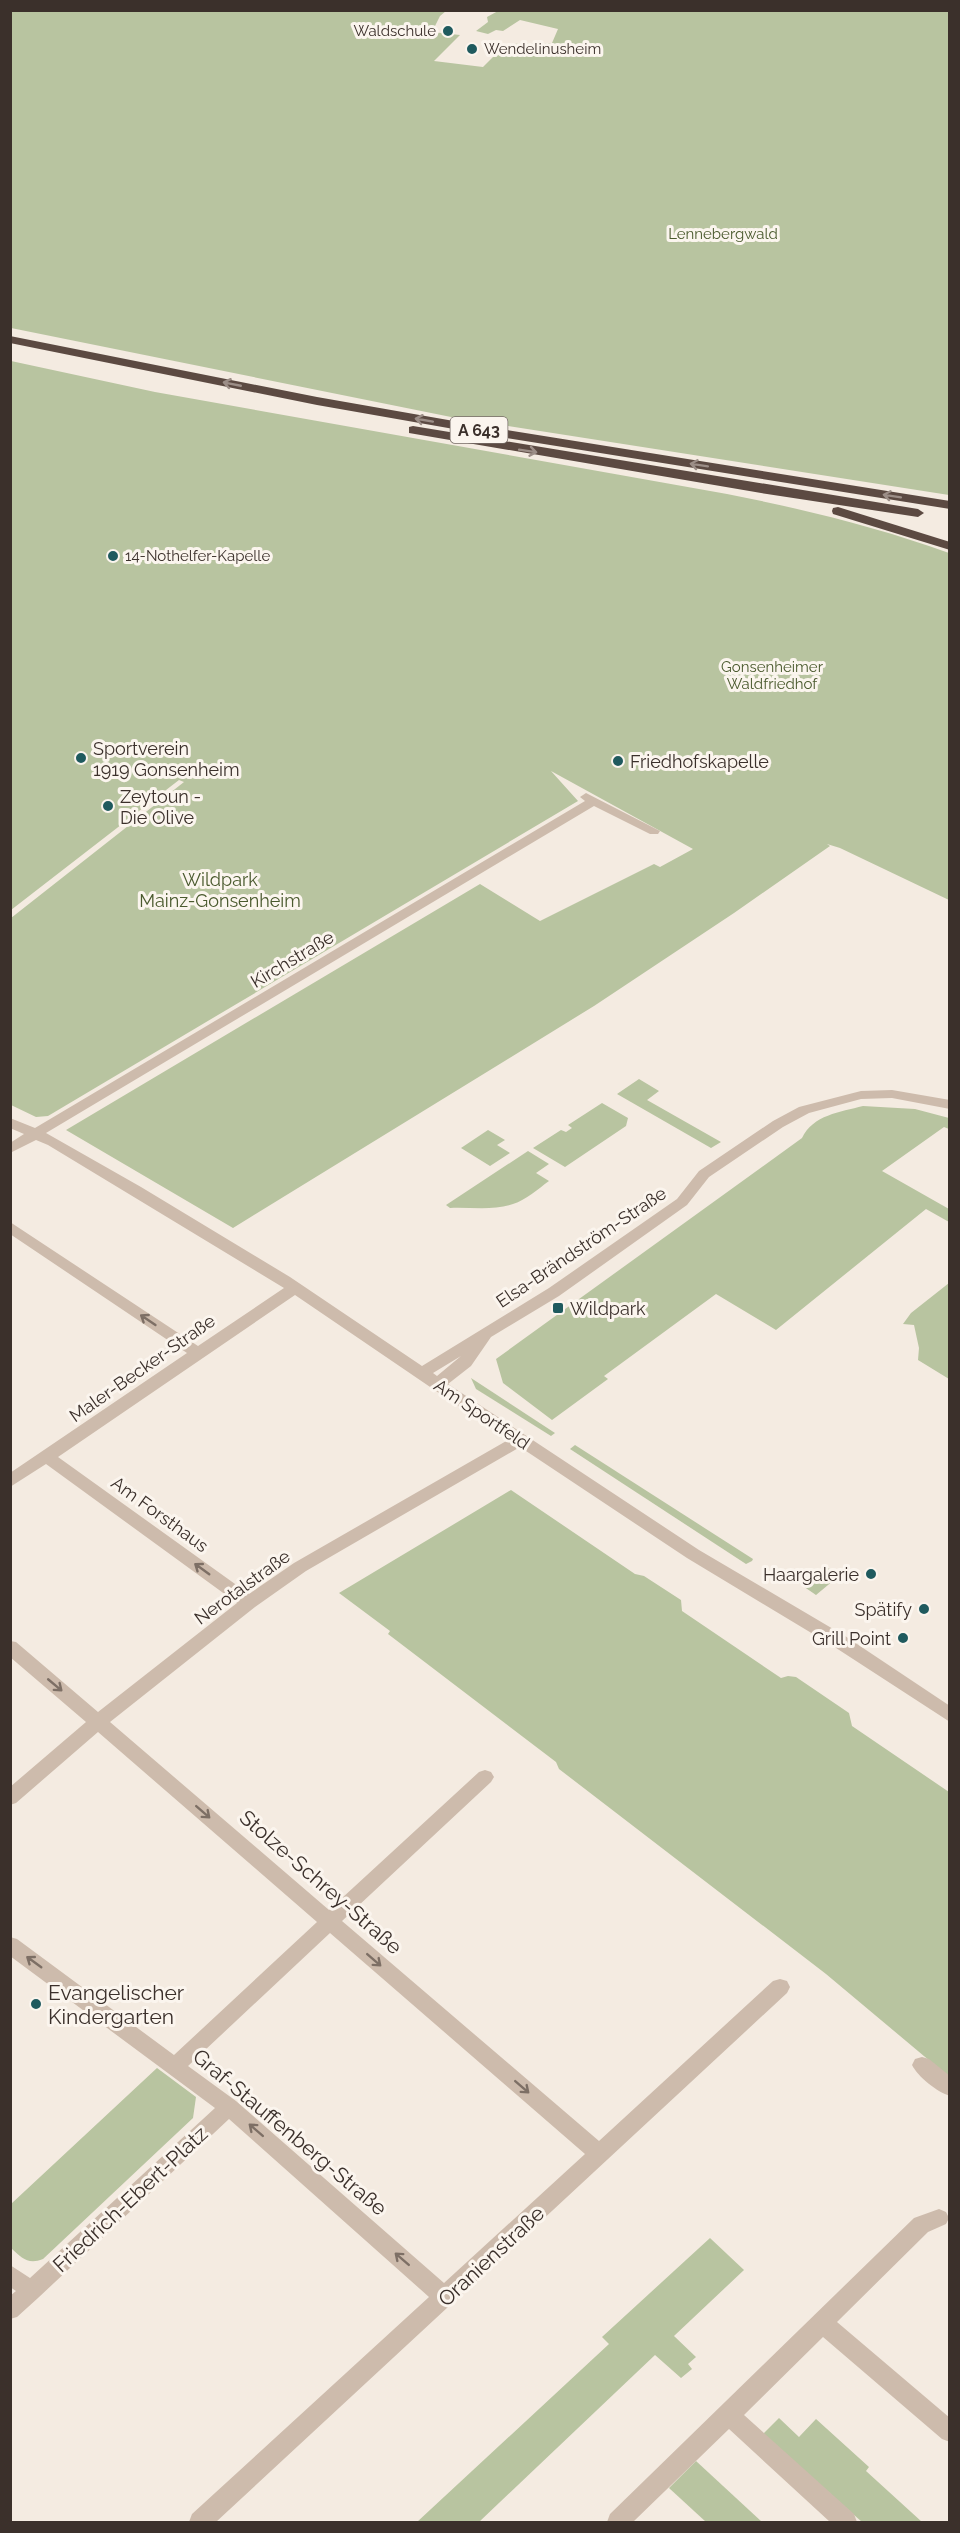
<svg xmlns="http://www.w3.org/2000/svg" width="960" height="2533" font-family="Raleway,sans-serif">
<rect width="100%" height="100%" fill="#f4ebe1"/>
<g fill="#b8c4a0">
<polygon points="10,11 446,11 440,16 432,32 460,35 434,61 483,67 506,44 552,43 558,29 520,20 503,31 496,30 488,34 476,31 488,22 487,17 498,11 949,11 949,495 451,417 11,328"/>
<path d="M11,361L155,392L727,494C803,509 877,527 949,553V900L840,848L827,844L830,846L734,913L594,1006L233,1228L66,1130L480,884L540,921L654,864L660,867L693,849L551,771L578,801L48,1116L36,1117L11,1105V918L184,782L179,780L11,910Z"/>
<polygon points="639,1079 659,1091 647,1100 721,1142 711,1148 617,1094"/>
<polygon points="602,1103 628,1118 626,1126 565,1167 533,1148 561,1130 566,1132 572,1128 568,1125"/>
<path d="M863,1106L915,1109L949,1118V1129L944,1127L882,1171L949,1209V1222L926,1209L776,1330L716,1294L604,1376L608,1379L552,1420L503,1383L496,1359L802,1138C813,1115 840,1112 863,1106Z"/>
<polygon points="488,1130 505,1140 497,1145 510,1153 490,1166 461,1148"/>
<path d="M528,1151L549,1164L536,1173L549,1181C538,1189 526,1200 513,1204C494,1211 470,1207 450,1208L446,1205Z"/>
<polygon points="949,1283 949,1379 918,1360 919,1348 914,1325 903,1324 911,1313"/>
<polygon points="471,1378 555,1433 551,1436 476,1389"/>
<polygon points="575,1445 753,1559 752,1561 746,1564 570,1449"/>
<polygon points="511,1490 635,1574 644,1576 681,1600 682,1611 781,1678 788,1676 796,1677 849,1713 852,1726 949,1792 949,2077 826,1974 559,1769 556,1762 388,1634 390,1631 339,1593"/>
<polygon points="826,1567 840,1575 816,1595 781,1571 791,1572 808,1582"/>
<path d="M157,2068L196,2097L193,2118L43,2259C28,2265 22,2258 11,2248V2204Z"/>
<polygon points="710,2238 744,2270 674,2336 696,2357 688,2364 692,2369 681,2378 655,2355 479,2522 417,2522 609,2344 602,2337"/>
<polygon points="779,2418 799,2437 816,2419 869,2467 866,2471 922,2522 862,2522 763,2434"/>
<polygon points="696,2461 762,2522 706,2522 669,2488"/>
</g>
<g fill="none" stroke-linecap="round" stroke-linejoin="round">
<g fill="#cdbbac" fill-rule="evenodd">
<path d="M586,793L660,831L658,834H650L594,806L46,1133L141,1187L290,1277L422,1366L549,1288L677,1199L699,1171L773,1121L799,1107L861,1091L892,1090L950,1100V1109L892,1098L861,1099L809,1113L783,1127L709,1177L687,1205L559,1296L491,1337L471,1366L448,1384L699,1550L845,1636L950,1706V1722L833,1646L687,1558L520,1447L306,1571L255,1607L110,1722L329,1910L479,1772L485,1770L491,1772L494,1777L491,1782L342,1921L599,2141L773,1981L780,1979L787,1981L790,1987L787,1993L456,2300L453,2305L448,2307L216,2522H189L192,2514L429,2297L229,2119L38,2298L17,2317L10,2319V2296L16,2291L10,2287V2265L30,2278L215,2108L10,1956V1937L17,1939L174,2055L317,1922L98,1732L16,1803L10,1805V1787L86,1722L10,1657V1641L16,1642L98,1712L237,1603L46,1464L10,1487V1473L187,1353L10,1234V1222L198,1346L284,1288L48,1145L36,1140L10,1153V1143L24,1134L10,1128V1118L35,1128L585,801L580,797ZM295,1295L508,1440L294,1563L249,1594L58,1457ZM461,1356L437,1376L433,1373ZM330,1933L585,2154L444,2283L236,2101L188,2066Z"/>
<path d="M922,2057L929,2059L950,2076V2096C937,2092 918,2077 912,2065L915,2059Z"/>
<polygon points="939,2209 946,2212 949,2218 946,2224 928,2232 837,2322 950,2418 950,2442 942,2439 823,2337 744,2415 854,2514 857,2522 830,2522 729,2429 633,2522 607,2522 610,2514 914,2218"/>
</g>
<g fill="#5c4a42" fill-rule="evenodd">
<polygon points="10,336 317,397 488,427 950,501 950,509 488,435 317,405 10,343"/>
<polygon points="413,426 918,509 924,513 918,517 767,494 409,433 409,427"/>
<polygon points="838,507 950,542 950,550 833,514 832,511 833,508"/>
</g>
</g>
<defs><path id="oneway-shaft" d="M-6 0H5M1.5-3L5.5 0L1.5 3" fill="none" stroke-width="1.6" stroke-linecap="round" stroke-linejoin="round" transform="scale(1.5)"/></defs>
<g stroke="#9c8e87">
<use href="#oneway-shaft" transform="translate(232 384) rotate(-169)"/>
<use href="#oneway-shaft" transform="translate(424 420) rotate(-170)"/>
<use href="#oneway-shaft" transform="translate(528 451) rotate(9)"/>
<use href="#oneway-shaft" transform="translate(699 465) rotate(-171)"/>
<use href="#oneway-shaft" transform="translate(892 496) rotate(-171)"/>
</g>
<g stroke="#7d6f65">
<use href="#oneway-shaft" transform="translate(148 1320) rotate(-146)"/>
<use href="#oneway-shaft" transform="translate(202 1569) rotate(-144)"/>
<use href="#oneway-shaft" transform="translate(55 1685) rotate(40)"/>
<use href="#oneway-shaft" transform="translate(203 1812) rotate(41)"/>
<use href="#oneway-shaft" transform="translate(374 1960) rotate(41)"/>
<use href="#oneway-shaft" transform="translate(34 1962) rotate(-144)"/>
<use href="#oneway-shaft" transform="translate(522 2087) rotate(41)"/>
<use href="#oneway-shaft" transform="translate(256 2130) rotate(-139)"/>
<use href="#oneway-shaft" transform="translate(402 2259) rotate(-139)"/>
</g>
<g fill="#1f5a5e" stroke="#fbf5ee" stroke-width="2">
<circle cx="448" cy="31" r="6"/>
<circle cx="472" cy="49" r="6"/>
<circle cx="113" cy="556" r="6"/>
<circle cx="81" cy="758" r="6"/>
<circle cx="618" cy="761" r="6"/>
<circle cx="108" cy="806" r="6"/>
<rect x="552" y="1302" width="12" height="12" rx="3"/>
<circle cx="871" cy="1574" r="6"/>
<circle cx="924" cy="1609" r="6"/>
<circle cx="903" cy="1638" r="6"/>
<circle cx="36" cy="2004" r="6"/>
</g>
<g text-anchor="middle" dominant-baseline="central" stroke-width="6" stroke-linejoin="round" paint-order="stroke">
<g font-size="15" fill="#3b302b" stroke="#fbf5ee" text-anchor="start">
<text x="436" y="31" text-anchor="end">Waldschule</text>
<text x="484" y="49">Wendelinusheim</text>
<text x="125" y="556">14-Nothelfer-Kapelle</text>
</g>
<g font-size="15" fill="#4a5a2e" stroke="#fbf5ee">
<text x="723" y="234">Lennebergwald</text>
<text x="772" y="667">Gonsenheimer<tspan x="772" dy="17">Waldfriedhof</tspan></text>
</g>
<rect fill="#fbf5ee" stroke="#756b66" stroke-width="1.5" x="450.5" y="417" width="57" height="26" rx="4.5"/>
<g font-size="16" font-weight="bold" fill="#3b302b">
<text x="479" y="430">A 643</text>
</g>
<g font-size="18" fill="#3b302b" stroke="#fbf5ee" text-anchor="start">
<text x="93" y="748">Sportverein<tspan x="93" dy="21">1919 Gonsenheim</tspan></text>
<text x="630" y="761">Friedhofskapelle</text>
<text x="120" y="796">Zeytoun -<tspan x="120" dy="21">Die Olive</tspan></text>
<text x="570" y="1308">Wildpark</text>
<text x="859" y="1574" text-anchor="end">Haargalerie</text>
<text x="912" y="1609" text-anchor="end">Spätify</text>
<text x="891" y="1638" text-anchor="end">Grill Point</text>
</g>
<g font-size="18" fill="#4a5a2e" stroke="#fbf5ee">
<text x="220" y="879">Wildpark<tspan x="220" dy="21">Mainz-Gonsenheim</tspan></text>
</g>
<g font-size="18" fill="#3b302b" stroke="#fbf5ee">
<text transform="translate(292 959) rotate(-31)">Kirchstraße</text>
<text transform="translate(581 1247) rotate(-34)">Elsa-Brändström-Straße</text>
<text transform="translate(142 1368) rotate(-35)">Maler-Becker-Straße</text>
<text transform="translate(482 1414) rotate(34)">Am Sportfeld</text>
<text transform="translate(160 1514) rotate(36)">Am Forsthaus</text>
<text transform="translate(242 1587) rotate(-36)">Nerotalstraße</text>
</g>
<g font-size="21" fill="#3b302b" stroke="#fbf5ee">
<text transform="translate(321 1882) rotate(41)">Stolze-Schrey-Straße</text>
<text transform="translate(290 2132) rotate(40)">Graf-Stauffenberg-Straße</text>
<text transform="translate(130 2199) rotate(-43)">Friedrich-Ebert-Platz</text>
<text transform="translate(491 2256) rotate(-43)">Oranienstraße</text>
</g>
<g font-size="21" fill="#3b302b" stroke="#fbf5ee" text-anchor="start">
<text x="48" y="1992">Evangelischer<tspan x="48" dy="24">Kindergarten</tspan></text>
</g>
</g>
<rect width="960" height="2533" fill="none" stroke="#3b302b" stroke-width="24"/>
</svg>
